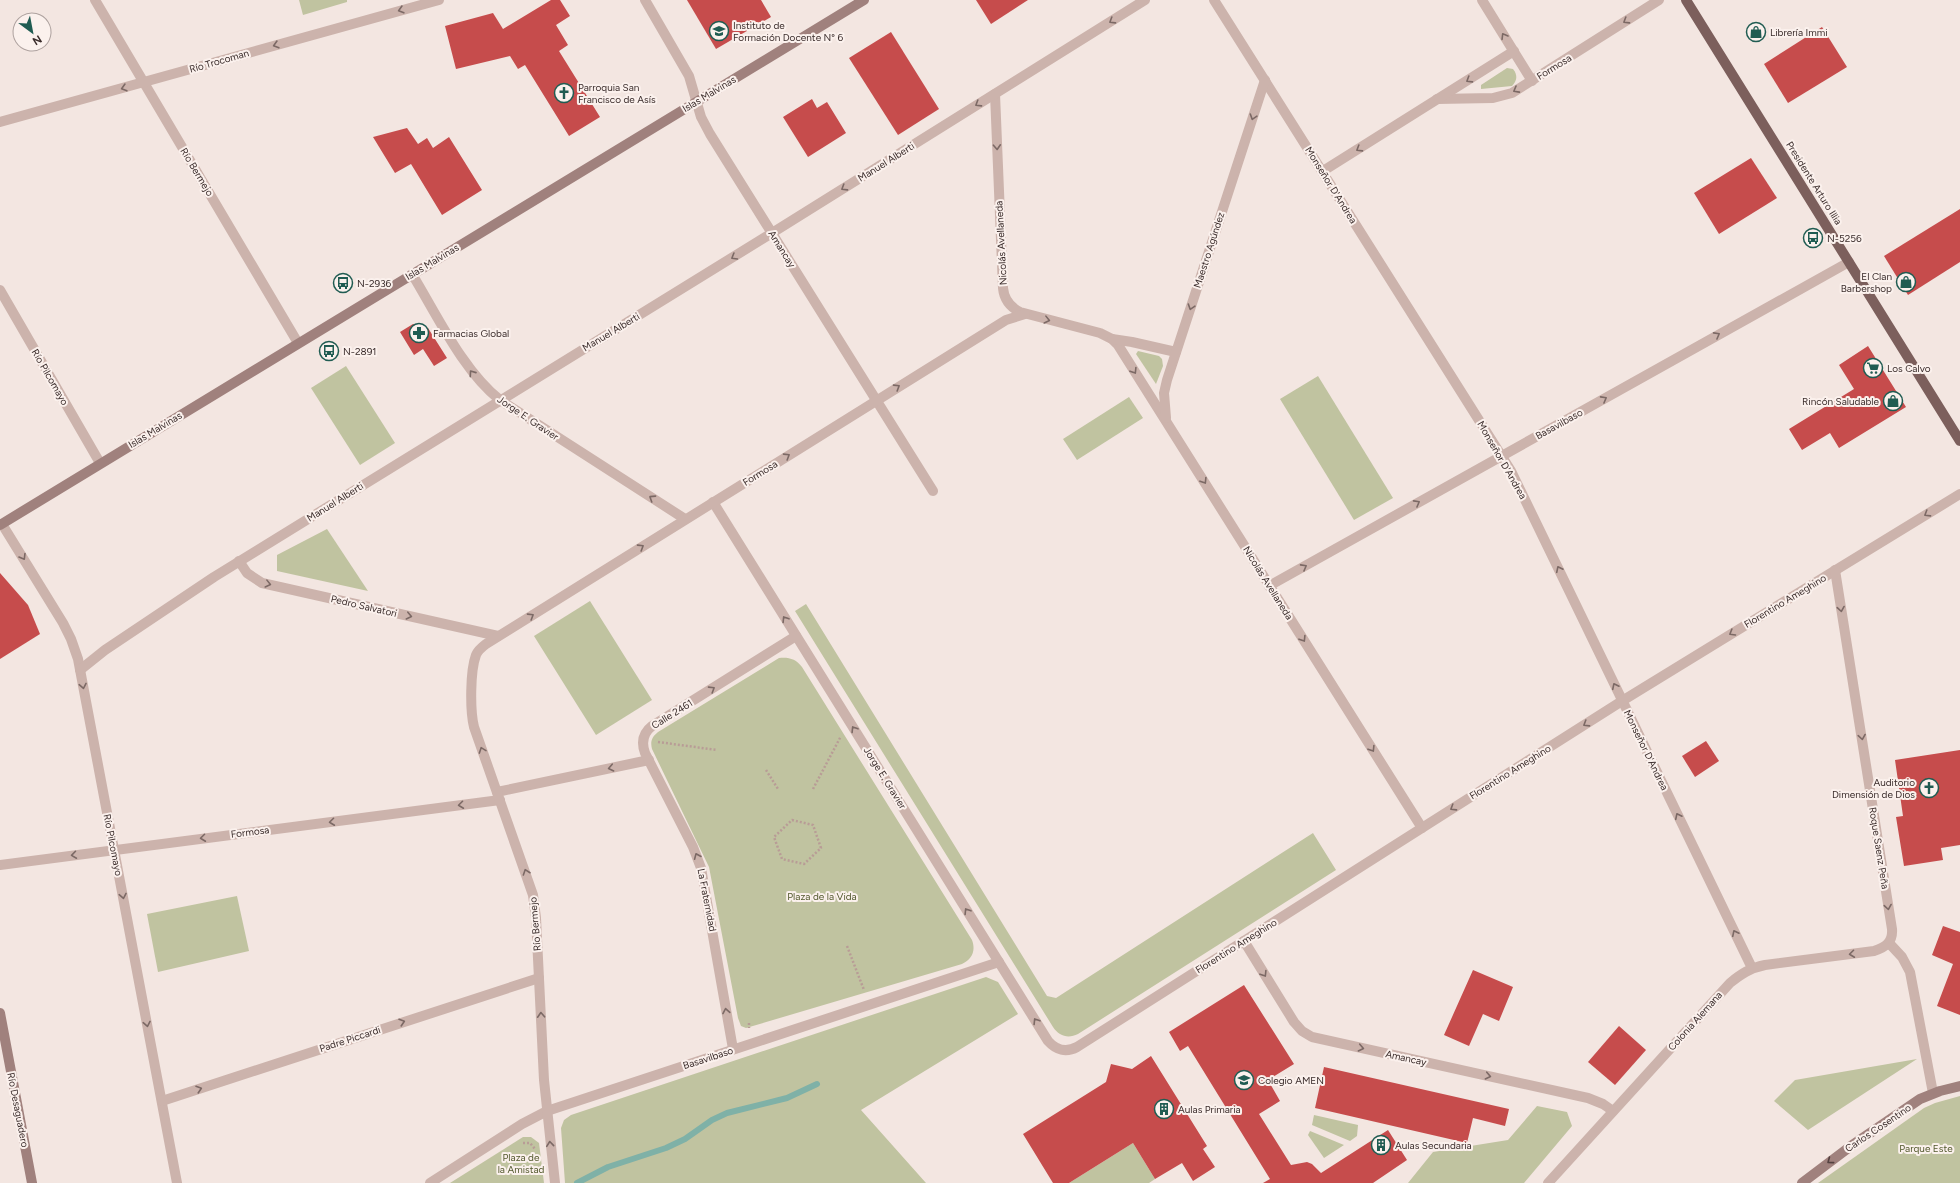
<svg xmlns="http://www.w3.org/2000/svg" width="1960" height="1183" font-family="Figtree,sans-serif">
<rect width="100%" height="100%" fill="#f3e6e1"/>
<g fill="#c0c3a0">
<polygon points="299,0 347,0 347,2 303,15"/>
<path d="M1507,68L1513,69C1518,75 1517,81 1512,86L1481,89V85Z"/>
<polygon points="1138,351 1159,356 1162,359 1163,366 1156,384 1136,354"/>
<polygon points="346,366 395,443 360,465 311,388"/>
<polygon points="1318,376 1393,498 1354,520 1280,399"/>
<polygon points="1129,397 1143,418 1077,460 1063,439"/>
<polygon points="327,529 368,591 277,571 277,555"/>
<polygon points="590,601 652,700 596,735 534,636"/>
<path d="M806,604L1047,996L1056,998L1313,833L1336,870L1078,1034C1068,1039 1059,1036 1053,1027L795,611Z"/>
<path d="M779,658C789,657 796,659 802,667L972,940C976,951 972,959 962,964L746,1028L741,1026L738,1018L709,867L652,749C650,741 652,737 658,732Z"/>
<polygon points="237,896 249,951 158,972 147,914"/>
<polygon points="986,977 998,982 1018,1014 861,1110 926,1183 565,1183 561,1128 564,1120 571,1115"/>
<polygon points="1917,1059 1808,1130 1774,1101 1795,1080"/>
<polygon points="1960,1096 1960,1183 1818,1183 1924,1108 1935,1103"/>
<polygon points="1537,1106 1567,1112 1572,1126 1524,1183 1408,1183 1433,1152 1508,1140"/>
<polygon points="1314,1115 1358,1125 1357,1136 1350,1141 1312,1125"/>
<polygon points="1310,1131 1344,1145 1324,1158 1308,1135"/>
<polygon points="523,1137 531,1137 539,1143 544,1183 450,1183"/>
<polygon points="1133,1143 1155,1179 1149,1183 1069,1183"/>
</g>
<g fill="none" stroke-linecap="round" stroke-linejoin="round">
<polyline stroke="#7fb1a7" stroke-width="6" points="577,1183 608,1167 666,1148 685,1139 712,1120 727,1113 787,1098 817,1084"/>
</g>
<g fill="#c64c4c">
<polygon points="551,0 560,0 570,16 556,25 568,45 559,51 600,117 569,136 525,65 518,69 510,56 456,69 445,26 493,13 503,29"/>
<polygon points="687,0 761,0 771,17 716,49"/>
<polygon points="976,0 1028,0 991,24"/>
<polygon points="1822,27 1847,67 1788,103 1764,64"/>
<polygon points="891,32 939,109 898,135 849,58"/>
<polygon points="812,99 817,108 827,102 846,133 808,157 783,117"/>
<polygon points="407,128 418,144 427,138 433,148 449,137 482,190 442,215 411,164 395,173 373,137"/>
<polygon points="1751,158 1777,198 1719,234 1694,193"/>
<polygon points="1960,209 1960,262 1908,295 1884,256"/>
<polygon points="413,324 428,328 447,358 434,366 423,349 414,355 400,332"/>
<polygon points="1868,346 1906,407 1839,448 1830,433 1802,450 1789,429 1854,389 1839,365"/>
<polygon points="0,573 28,605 40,634 0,659"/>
<polygon points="1706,741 1719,761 1695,777 1682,756"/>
<polygon points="1960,750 1960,845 1941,848 1943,860 1904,866 1896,817 1903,816 1895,760"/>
<polygon points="1943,926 1960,932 1960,1015 1937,1006 1953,964 1932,955"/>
<polygon points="1473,970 1513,987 1499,1021 1483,1014 1469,1046 1444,1035"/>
<polygon points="1244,985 1294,1064 1268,1080 1280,1101 1259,1114 1291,1165 1307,1162 1312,1164 1321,1173 1388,1130 1407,1160 1373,1183 1263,1183 1270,1179 1188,1046 1180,1051 1169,1032"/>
<polygon points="1619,1026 1646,1050 1615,1085 1588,1062"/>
<polygon points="1151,1056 1207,1146 1203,1149 1215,1167 1193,1181 1182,1163 1155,1179 1133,1143 1069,1183 1053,1183 1023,1134 1106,1082 1111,1064 1132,1069"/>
<polygon points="1324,1067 1509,1109 1505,1126 1473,1118 1467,1143 1315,1108"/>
</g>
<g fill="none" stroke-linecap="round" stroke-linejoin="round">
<g stroke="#b89c96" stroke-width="2.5" stroke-dasharray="2 2" stroke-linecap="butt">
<polyline points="658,742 717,750"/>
<polyline points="766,770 778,789"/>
<polyline points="813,789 841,736"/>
<polygon points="792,820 813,825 821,848 804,864 782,859 774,837"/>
<polyline points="847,946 864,990"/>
<polyline points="749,1023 749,1028"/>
<polyline points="523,1143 530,1143 535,1149"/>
</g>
<g stroke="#ccb3ac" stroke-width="10">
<polyline points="95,0 298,343"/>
<polyline points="645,0 689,76 701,117 710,134 933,491"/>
<polyline points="1214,0 1511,471 1752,968"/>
<polyline points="1482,0 1532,81"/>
<path d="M995,94L1003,288C1004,299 1010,307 1020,312L1100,333L1112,339L1118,345L1422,828"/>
<polyline points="1437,99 1493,98 1512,93 1659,0"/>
<polyline points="0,122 439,0"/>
<polyline points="1323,171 1514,51"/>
<path d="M412,274C437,315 463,371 500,400L685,519"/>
<polyline points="0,290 100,463"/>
<polyline points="1112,339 1132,342 1176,352"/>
<polyline points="1166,418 1164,393 1167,380 1265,80"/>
<path d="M713,502L1048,1041C1056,1050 1066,1053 1077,1047L1622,701L1960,494"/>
<polyline points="2,524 63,623 71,639 78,659 177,1183"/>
<polyline points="239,561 247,573 262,583 498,636"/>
<polyline points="1269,586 1849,262"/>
<polyline points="80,670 105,650 214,577 772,233 1145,0"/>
<polyline points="497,792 649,760"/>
<polyline points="0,865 500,800"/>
<polyline points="1244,941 1294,1022 1302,1031 1312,1037 1588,1098 1603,1104 1613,1111"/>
<polyline points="1889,943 1902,957 1910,972 1933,1093"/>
<path d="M733,1049L701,868L693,847L645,753C641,742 643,733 652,726L796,636"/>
<polyline points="162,1101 539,978"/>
<polyline points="430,1183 522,1124 547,1111 999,962"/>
<path d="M555,1183L544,1080L536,918L533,895L474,727C470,711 470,671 476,655C478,650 482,647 486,644L1006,320L1025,314"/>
<path d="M1548,1183L1730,983C1741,974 1750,968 1765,965L1874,951C1886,947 1893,942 1892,929L1835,570"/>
</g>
<g stroke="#a0817d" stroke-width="10">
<polyline points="0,525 864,0"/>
<polyline points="0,1013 32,1183"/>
<polyline points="1802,1183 1851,1146 1920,1099 1940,1091 1960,1086"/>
</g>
<polyline stroke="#7c5f5c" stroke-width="10" points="1686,0 1960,441"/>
</g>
<defs><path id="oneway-chevron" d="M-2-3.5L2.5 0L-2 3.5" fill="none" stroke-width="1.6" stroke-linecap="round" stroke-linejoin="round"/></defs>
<g stroke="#7c6965">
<use href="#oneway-chevron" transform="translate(401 10) rotate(164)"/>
<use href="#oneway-chevron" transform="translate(1112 21) rotate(148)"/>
<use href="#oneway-chevron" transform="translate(1626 21) rotate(148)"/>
<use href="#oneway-chevron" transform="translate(1504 36) rotate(-121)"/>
<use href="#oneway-chevron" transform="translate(276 45) rotate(164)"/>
<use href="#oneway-chevron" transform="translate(1469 80) rotate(148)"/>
<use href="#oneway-chevron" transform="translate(124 88) rotate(164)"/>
<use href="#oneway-chevron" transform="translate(1516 90) rotate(151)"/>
<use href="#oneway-chevron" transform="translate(978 104) rotate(148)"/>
<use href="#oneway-chevron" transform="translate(1253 117) rotate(108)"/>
<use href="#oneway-chevron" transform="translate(997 147) rotate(87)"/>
<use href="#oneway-chevron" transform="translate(1359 149) rotate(148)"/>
<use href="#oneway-chevron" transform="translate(844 188) rotate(148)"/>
<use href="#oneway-chevron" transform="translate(734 257) rotate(149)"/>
<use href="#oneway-chevron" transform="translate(1191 307) rotate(108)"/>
<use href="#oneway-chevron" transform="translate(1047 320) rotate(14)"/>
<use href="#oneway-chevron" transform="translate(1717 335) rotate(-29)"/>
<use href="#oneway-chevron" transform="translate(1134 371) rotate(58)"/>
<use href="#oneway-chevron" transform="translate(472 373) rotate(-125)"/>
<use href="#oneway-chevron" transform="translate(897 387) rotate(-32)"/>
<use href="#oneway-chevron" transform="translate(1604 399) rotate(-29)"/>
<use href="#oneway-chevron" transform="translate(787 456) rotate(-32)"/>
<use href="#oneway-chevron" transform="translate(1204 481) rotate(58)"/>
<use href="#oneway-chevron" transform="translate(652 498) rotate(-147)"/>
<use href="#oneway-chevron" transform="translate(1417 503) rotate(-29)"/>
<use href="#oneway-chevron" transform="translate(1927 514) rotate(148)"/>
<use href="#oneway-chevron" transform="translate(641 547) rotate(-32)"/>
<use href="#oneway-chevron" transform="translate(23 557) rotate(59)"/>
<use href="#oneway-chevron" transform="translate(1304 567) rotate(-29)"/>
<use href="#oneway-chevron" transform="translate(1559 569) rotate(-116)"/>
<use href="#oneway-chevron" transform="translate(268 584) rotate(14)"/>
<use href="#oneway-chevron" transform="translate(1841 609) rotate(81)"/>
<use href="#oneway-chevron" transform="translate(409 616) rotate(13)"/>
<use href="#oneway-chevron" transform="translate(531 616) rotate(-32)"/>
<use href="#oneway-chevron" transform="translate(785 619) rotate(-122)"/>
<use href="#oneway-chevron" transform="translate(1732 633) rotate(149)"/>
<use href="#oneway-chevron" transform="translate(1303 639) rotate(58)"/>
<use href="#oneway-chevron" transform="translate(83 686) rotate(79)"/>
<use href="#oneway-chevron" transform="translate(1615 686) rotate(-116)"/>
<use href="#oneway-chevron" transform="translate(712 689) rotate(-32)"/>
<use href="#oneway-chevron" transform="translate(1586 724) rotate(148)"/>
<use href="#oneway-chevron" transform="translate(854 729) rotate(-122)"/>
<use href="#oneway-chevron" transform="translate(1862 737) rotate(81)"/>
<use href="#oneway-chevron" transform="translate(1372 749) rotate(58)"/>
<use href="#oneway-chevron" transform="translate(482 750) rotate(-110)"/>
<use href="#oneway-chevron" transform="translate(611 768) rotate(168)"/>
<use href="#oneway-chevron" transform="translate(461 805) rotate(173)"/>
<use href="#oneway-chevron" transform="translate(1453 808) rotate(148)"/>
<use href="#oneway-chevron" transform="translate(1678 816) rotate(-116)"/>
<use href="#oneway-chevron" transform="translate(332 822) rotate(173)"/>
<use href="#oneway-chevron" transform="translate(203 838) rotate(173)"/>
<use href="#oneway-chevron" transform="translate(74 855) rotate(172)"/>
<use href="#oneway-chevron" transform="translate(697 856) rotate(-113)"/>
<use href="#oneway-chevron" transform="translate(526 872) rotate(-109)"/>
<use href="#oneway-chevron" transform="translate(123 896) rotate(79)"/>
<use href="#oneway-chevron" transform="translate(1888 907) rotate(81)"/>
<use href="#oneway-chevron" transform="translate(967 911) rotate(-122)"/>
<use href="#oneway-chevron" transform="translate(1735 933) rotate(-116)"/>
<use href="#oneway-chevron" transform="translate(1852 954) rotate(173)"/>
<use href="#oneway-chevron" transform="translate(1264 974) rotate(58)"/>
<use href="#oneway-chevron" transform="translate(726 1011) rotate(-100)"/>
<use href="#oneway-chevron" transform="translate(541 1015) rotate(-93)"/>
<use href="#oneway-chevron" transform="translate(1036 1021) rotate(-122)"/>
<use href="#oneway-chevron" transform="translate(402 1022) rotate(-18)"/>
<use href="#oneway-chevron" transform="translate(147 1024) rotate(79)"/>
<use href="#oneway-chevron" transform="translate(1361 1048) rotate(12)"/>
<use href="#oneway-chevron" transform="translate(1488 1076) rotate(12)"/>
<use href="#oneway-chevron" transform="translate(199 1089) rotate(-18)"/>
<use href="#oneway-chevron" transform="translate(550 1144) rotate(-96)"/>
</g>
<use stroke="#544140" href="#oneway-chevron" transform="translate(1830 1161) rotate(143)"/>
<defs>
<symbol id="university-ring" viewBox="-11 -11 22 22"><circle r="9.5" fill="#fbf1ed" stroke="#205c52" stroke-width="1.5"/><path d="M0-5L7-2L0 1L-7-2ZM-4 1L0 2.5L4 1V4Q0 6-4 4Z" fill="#205c52"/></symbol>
<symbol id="shop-ring" viewBox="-11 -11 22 22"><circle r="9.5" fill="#fbf1ed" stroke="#205c52" stroke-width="1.5"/><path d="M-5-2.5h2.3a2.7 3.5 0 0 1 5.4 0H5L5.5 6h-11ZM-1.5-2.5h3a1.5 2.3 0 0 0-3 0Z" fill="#205c52"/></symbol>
<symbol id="church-ring" viewBox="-11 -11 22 22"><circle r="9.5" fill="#fbf1ed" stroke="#205c52" stroke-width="1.5"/><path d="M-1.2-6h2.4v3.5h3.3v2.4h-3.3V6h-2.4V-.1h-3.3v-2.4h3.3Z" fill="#205c52"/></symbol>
<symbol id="bus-ring" viewBox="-11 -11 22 22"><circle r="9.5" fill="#fbf1ed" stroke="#205c52" stroke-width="1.5"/><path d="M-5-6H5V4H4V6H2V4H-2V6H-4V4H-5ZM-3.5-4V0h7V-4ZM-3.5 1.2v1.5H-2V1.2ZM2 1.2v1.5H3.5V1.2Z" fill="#205c52"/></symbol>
<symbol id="pharmacy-ring" viewBox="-11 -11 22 22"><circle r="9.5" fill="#fbf1ed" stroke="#205c52" stroke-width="1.5"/><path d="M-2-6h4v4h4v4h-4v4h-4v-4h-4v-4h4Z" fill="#205c52"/></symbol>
<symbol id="supermarket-ring" viewBox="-11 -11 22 22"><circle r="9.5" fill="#fbf1ed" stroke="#205c52" stroke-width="1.5"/><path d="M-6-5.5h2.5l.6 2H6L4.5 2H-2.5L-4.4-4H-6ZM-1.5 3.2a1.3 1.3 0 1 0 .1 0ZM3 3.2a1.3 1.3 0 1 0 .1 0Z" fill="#205c52"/></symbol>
<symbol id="school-ring" viewBox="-11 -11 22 22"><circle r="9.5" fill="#fbf1ed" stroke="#205c52" stroke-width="1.5"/><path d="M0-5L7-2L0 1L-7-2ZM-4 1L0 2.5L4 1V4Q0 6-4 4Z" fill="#205c52"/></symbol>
<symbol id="building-ring" viewBox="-11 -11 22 22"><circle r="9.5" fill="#fbf1ed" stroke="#205c52" stroke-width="1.5"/><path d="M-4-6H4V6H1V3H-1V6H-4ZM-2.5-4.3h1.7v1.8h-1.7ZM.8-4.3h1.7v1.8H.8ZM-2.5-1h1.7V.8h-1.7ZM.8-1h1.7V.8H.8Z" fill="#205c52"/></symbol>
</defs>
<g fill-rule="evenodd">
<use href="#university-ring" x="708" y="20" width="22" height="22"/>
<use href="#shop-ring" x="1745" y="21" width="22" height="22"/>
<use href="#church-ring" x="553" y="82" width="22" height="22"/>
<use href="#bus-ring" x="1802" y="227" width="22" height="22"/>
<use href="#shop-ring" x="1895" y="271" width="22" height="22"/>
<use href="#bus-ring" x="332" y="272" width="22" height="22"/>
<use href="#pharmacy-ring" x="408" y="322" width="22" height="22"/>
<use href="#bus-ring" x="318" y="340" width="22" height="22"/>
<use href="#supermarket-ring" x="1862" y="357" width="22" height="22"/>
<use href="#shop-ring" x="1882" y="390" width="22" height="22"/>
<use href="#church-ring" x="1918" y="777" width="22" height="22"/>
<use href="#school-ring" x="1233" y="1069" width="22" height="22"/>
<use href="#building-ring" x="1153" y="1098" width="22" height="22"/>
<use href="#building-ring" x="1370" y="1134" width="22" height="22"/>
</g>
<g text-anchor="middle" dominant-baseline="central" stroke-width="4" stroke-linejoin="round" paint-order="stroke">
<g font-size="10" fill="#3a2c2b" stroke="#fbf1ed" text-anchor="start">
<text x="733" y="25">Instituto de<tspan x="733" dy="12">Formación Docente N° 6</tspan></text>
<text x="1770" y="32">Librería Immi</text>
<text x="578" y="87">Parroquia San<tspan x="578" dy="12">Francisco de Asís</tspan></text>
<text x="1827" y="238">N-5256</text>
<text x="1892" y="276" text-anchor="end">El Clan<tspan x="1892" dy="12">Barbershop</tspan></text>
<text x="357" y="283">N-2936</text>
<text x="433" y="333">Farmacias Global</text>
<text x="343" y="351">N-2891</text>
<text x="1887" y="368">Los Calvo</text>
<text x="1879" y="401" text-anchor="end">Rincón Saludable</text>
<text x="1915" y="782" text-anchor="end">Auditorio<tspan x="1915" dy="12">Dimensión de Dios</tspan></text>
<text x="1258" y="1080">Colegio AMEN</text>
<text x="1178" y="1109">Aulas Primaria</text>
<text x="1395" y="1145">Aulas Secundaria</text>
</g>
<g font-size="10" fill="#3a2c2b" stroke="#fbf1ed">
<text transform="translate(219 61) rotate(-16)">Río Trocoman</text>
<text transform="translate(1554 67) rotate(-32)">Formosa</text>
<text transform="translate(709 94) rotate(-31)">Islas Malvinas</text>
<text transform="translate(886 162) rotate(-32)">Manuel Alberti</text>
<text transform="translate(197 172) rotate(59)">Río Bermejo</text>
<text transform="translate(1814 183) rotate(58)">Presidente Arturo Illia</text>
<text transform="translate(1331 185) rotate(58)">Monseñor D'Andrea</text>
<text transform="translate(1001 243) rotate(-93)">Nicolás Avellaneda</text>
<text transform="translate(782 249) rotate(58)">Amancay</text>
<text transform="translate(1209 250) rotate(-72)">Maestro Agúndez</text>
<text transform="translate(432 262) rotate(-31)">Islas Malvinas</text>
<text transform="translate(611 332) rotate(-31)">Manuel Alberti</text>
<text transform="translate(50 377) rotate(60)">Río Pilcomayo</text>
<text transform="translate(528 418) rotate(34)">Jorge E. Gravier</text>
<text transform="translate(1559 424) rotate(-29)">Basavilbaso</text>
<text transform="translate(155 430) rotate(-31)">Islas Malvinas</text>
<text transform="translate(1502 460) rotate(60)">Monseñor D'Andrea</text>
<text transform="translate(760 473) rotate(-32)">Formosa</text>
<text transform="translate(335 502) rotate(-32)">Manuel Alberti</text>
<text transform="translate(1268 583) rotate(58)">Nicolás Avellaneda</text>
<text transform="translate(1785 601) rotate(-31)">Florentino Ameghino</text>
<text transform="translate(364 606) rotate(13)">Pedro Salvatori</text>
<text transform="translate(672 714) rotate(-32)">Calle 2461</text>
<text transform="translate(1646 750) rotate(64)">Monseñor D'Andrea</text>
<text transform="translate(1510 772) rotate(-32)">Florentino Ameghino</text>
<text transform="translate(885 778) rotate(58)">Jorge E. Gravier</text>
<text transform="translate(250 832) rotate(-7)">Formosa</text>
<text transform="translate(113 845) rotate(79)">Río Pilcomayo</text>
<text transform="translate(1879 848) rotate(81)">Roque Saenz Peña</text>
<text transform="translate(707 900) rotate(79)">La Fraternidad</text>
<text transform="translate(535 924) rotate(-95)">Río Bermejo</text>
<text transform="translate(1236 946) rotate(-32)">Florentino Ameghino</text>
<text transform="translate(1695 1021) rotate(-48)">Colonia Alemana</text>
<text transform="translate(350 1039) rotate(-18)">Padre Piccardi</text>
<text transform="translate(708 1058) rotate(-18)">Basavilbaso</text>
<text transform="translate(1406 1058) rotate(12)">Amancay</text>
<text transform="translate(18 1110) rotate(79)">Río Desaguadero</text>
<text transform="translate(1878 1128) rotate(-34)">Carlos Cosentino</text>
</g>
<g font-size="10" fill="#53592e" stroke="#fbf1ed">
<text x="822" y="896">Plaza de la Vida</text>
<text x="1926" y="1148">Parque Este</text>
<text x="521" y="1157">Plaza de<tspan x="521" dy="12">la Amistad</tspan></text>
</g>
</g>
<g transform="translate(32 32) rotate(148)"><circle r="19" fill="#fbf1ed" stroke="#aea29f"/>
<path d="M0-3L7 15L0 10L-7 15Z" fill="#205c52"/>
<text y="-6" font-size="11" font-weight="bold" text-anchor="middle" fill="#3a2c2b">N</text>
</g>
</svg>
